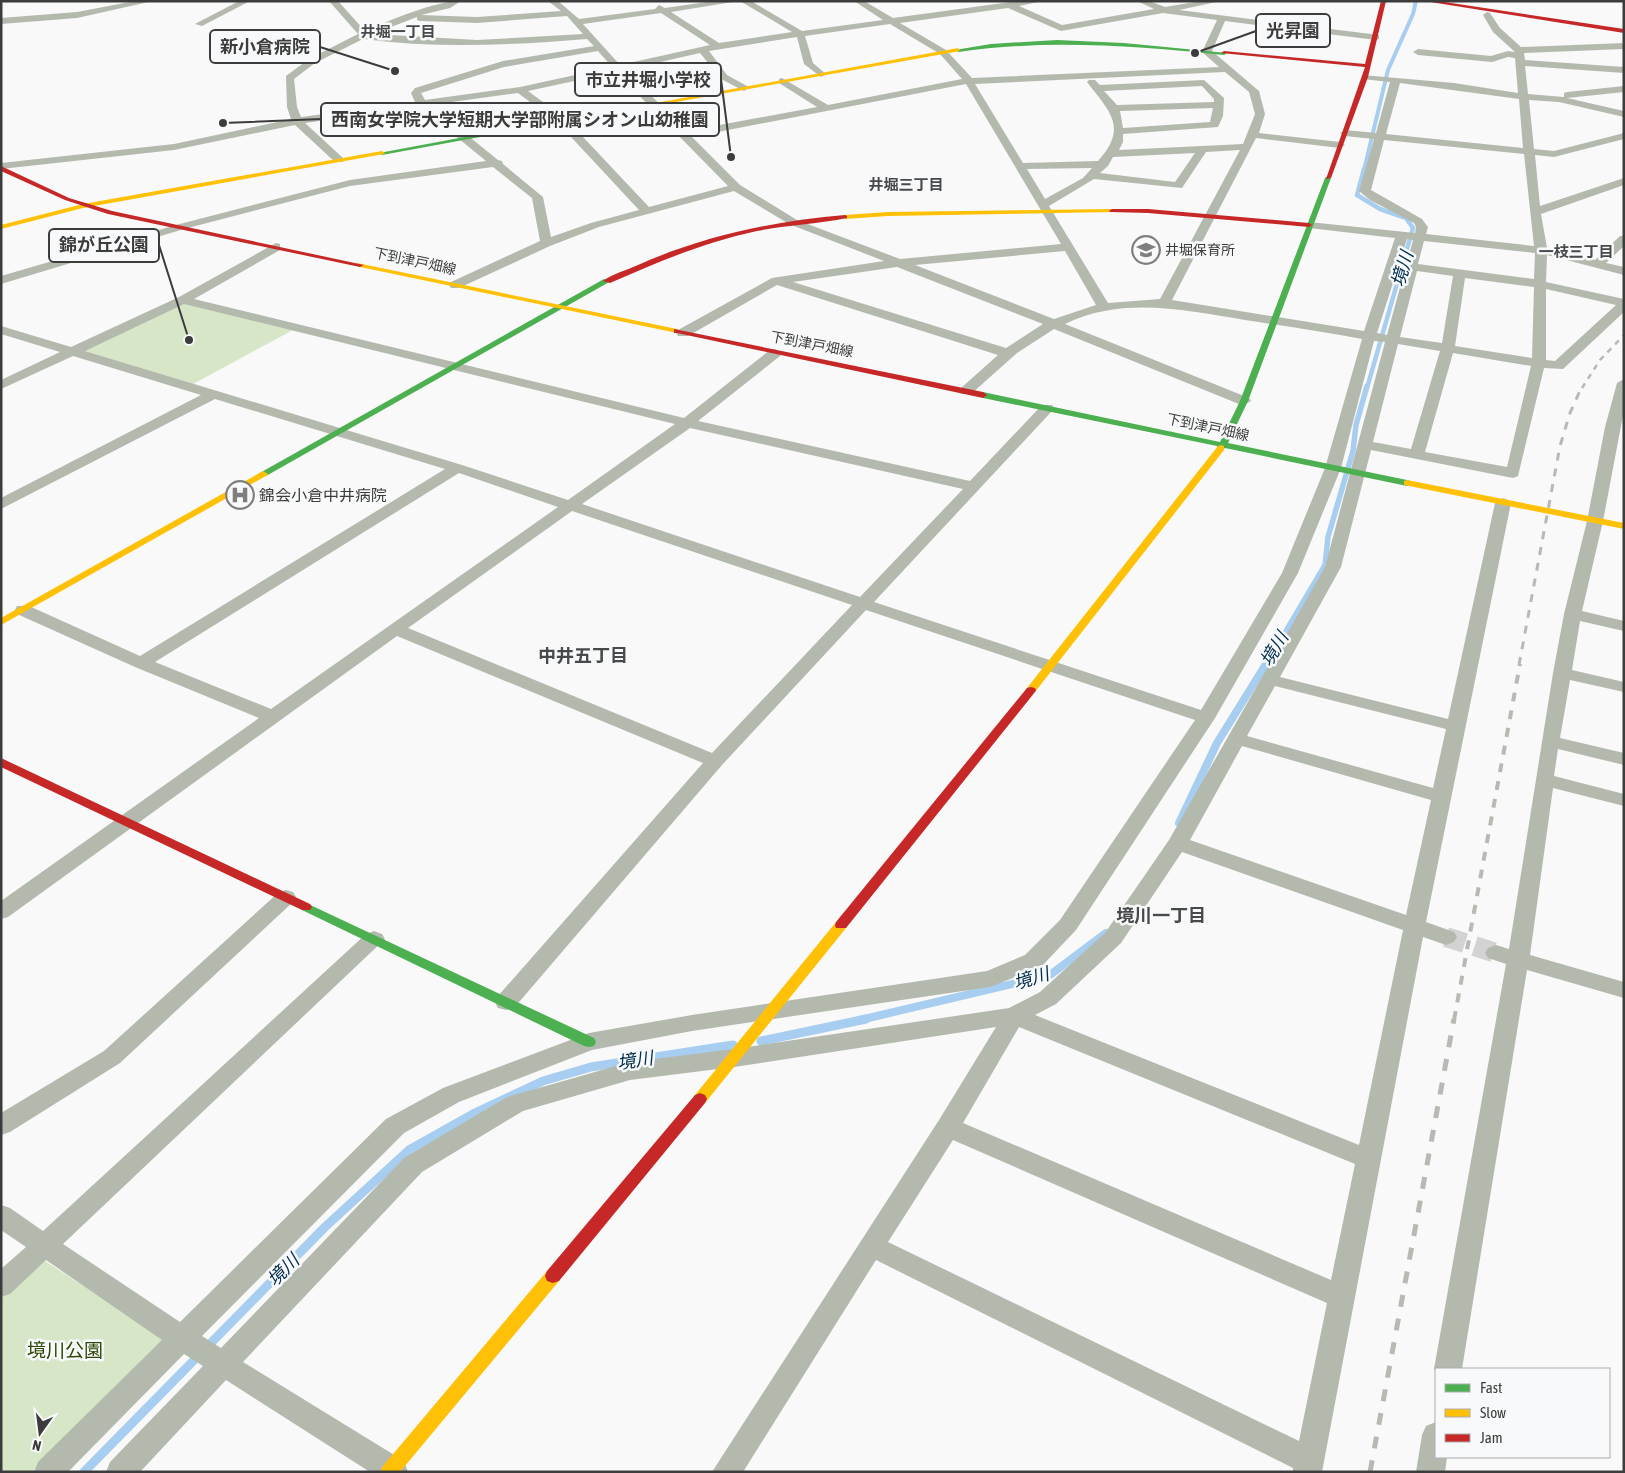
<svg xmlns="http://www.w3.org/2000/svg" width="1625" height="1473" font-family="'Asap Condensed','Noto Sans JP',sans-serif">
<rect width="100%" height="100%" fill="#f9f9f9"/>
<g fill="#d6e6c6">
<polygon points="185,303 293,330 193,384 82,350"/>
<polygon points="42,1259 167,1340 32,1472 1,1472 1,1296"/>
</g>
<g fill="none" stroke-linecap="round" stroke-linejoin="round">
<polyline stroke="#a7cef0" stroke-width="4" points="1364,170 1388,70 1413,14 1416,1"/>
<polyline stroke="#a7cef0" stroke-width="4.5" points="1364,169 1357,195 1380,209 1406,218 1413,228 1367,388"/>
<polyline stroke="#a7cef0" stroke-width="5.5" points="1266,665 1325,565 1328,537 1353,451 1356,425 1367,386"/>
<g stroke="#a7cef0" stroke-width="8">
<polyline points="1179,823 1217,743 1266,664"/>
<polyline points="860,1020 1050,975 1106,933"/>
</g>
<g stroke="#a7cef0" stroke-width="9">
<polyline points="761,1041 866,1019"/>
<polyline points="84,1472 325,1227 409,1150 475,1113 543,1081 591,1067 733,1045"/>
</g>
<polyline stroke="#d3d3d3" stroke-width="20" stroke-dasharray="20 10" stroke-linecap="butt" points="1446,937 1496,953"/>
<g fill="#b4b9ae" fill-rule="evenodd">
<polygon points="135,1 153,1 77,18 1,24 1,18 77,12"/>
<polygon points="239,1 250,1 202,26 195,24"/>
<path d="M329,1H338L365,31C390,20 435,1 461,1L450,8L421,15L477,17L561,11L548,1H558L579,19L655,9L659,5L665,8L714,1H739L671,12L719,43L792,32L740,1H751L802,31L883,20L854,1H864L893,18L1018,1H1043L1019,6L1062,25L1154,9L1137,1H1149L1165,7L1201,1H1221L1179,10L1379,35V39L1376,40L1225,21L1212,51L1259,91L1265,114L1259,133L1340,142L1345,145L1340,148L1256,138L1172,300L1364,331L1395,238L1309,228L1303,225L1309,222L1415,233L1416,227L1414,223L1370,200L1359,191L1374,139L1345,136L1340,133L1345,130L1376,133L1390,82L1362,79V75L1454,83L1518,93L1515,58L1508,57L1492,62L1418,55L1413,52L1418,49L1491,56L1508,51L1515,52L1493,32L1483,15L1487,12L1490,13L1500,28L1521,47L1624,43V49L1524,53L1525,60L1624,67V73L1525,66L1528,94L1564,97V93L1567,92L1624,86V92L1567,98L1624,111V117L1559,102L1529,100L1534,149L1554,151L1624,133V139L1554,157L1535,155L1540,206L1624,178V185L1541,214L1547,248L1595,260L1620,236H1624V246L1606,263L1624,267V275L1547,255L1546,282L1624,299V312L1563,369L1544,368L1518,476L1513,478L1371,450L1341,567L1280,677L1448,719L1495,503L1503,498L1508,500L1511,503L1426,922L1454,932L1457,937L1454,942L1446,945L1423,937L1322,1472H1293V1468L876,1260L743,1472H712L939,1120L996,1027L734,1067L630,1080L523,1111L422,1172L243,1362L404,1461L408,1472H370L226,1380L140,1472H106L110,1462L203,1366L184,1354L68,1472H34L38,1462L162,1340L46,1260L10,1294L1,1297V1269L26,1247L1,1230V1205L10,1208L43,1231L366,934L374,931L382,934L385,939L63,1244L180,1322L386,1119L443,1088L589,1033L692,1015L987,971L1025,955L1060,920L1195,720L866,610L722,765L514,1008L506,1010L498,1008L495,1002L498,996L703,763L397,636L8,917L1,919V901L259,718L135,667L17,614L15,610L17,606H29L140,656L445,469L215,399L1,509V498L201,395L73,356L1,389V380L60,352L1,334V326L71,347L179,297L276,243L280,244V250L194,299L684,418L770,350L775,349L782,353L780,356L698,421L970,481L1042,405H1052L1054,408L1052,411L874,602L1201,710L1282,573L1325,468L1362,339C1323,332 1284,326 1245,320C1185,310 1122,296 1065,324L1249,398L1251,401L1244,405L1239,404L1054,329L1017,353L971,394H961L959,391L961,388L998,355L777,285L688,336H678L676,333L678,330L772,278L884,261L789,224L734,191L599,227L550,246L459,288H451L449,285L451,282L540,241L532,198L493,167L350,186L184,229L1,284V276L176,225L350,180L486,161L420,107L305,123L343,158V162H335L295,125L174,150L1,169V163L174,144L291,119L287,107L286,76L309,59L358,34ZM1008,8L1061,31L1163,13L1217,20L1202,52L1219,67L972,78L946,50L900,23ZM661,13L710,45L620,65L583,24ZM567,16L583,34L477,40L373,34L417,17V20L420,21L477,23ZM890,24L940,54L962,79L828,105L782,78L779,79V83L817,107L687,131L625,70L700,53L721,79L744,91L749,88L747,86L727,75L709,51L797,37L804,64L821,77L826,74L813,63L805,36ZM363,39C438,49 513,45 587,39L594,46L503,61L415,88L411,93L415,102L301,117L297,107L294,79L315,63ZM598,51L612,67L520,87L425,100L421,93L504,67ZM616,72L728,186L649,207L566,119L528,91ZM1225,72L1249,92L1255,114L1243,144L1119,150L1123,142V134L1218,127L1223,116L1224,98L1204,80L1100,85L1095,80H1089L1087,82C1109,111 1129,127 1098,161L1023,163L975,84ZM1400,83L1519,99L1523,148L1386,134ZM966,84L1061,244L900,259L797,220L740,185L692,137ZM1202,86L1214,99V102L1117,105L1104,91ZM518,93L558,123L639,210L591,223L551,237L543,197L503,164L502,161L498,160L430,105ZM1213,108L1210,122L1123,128L1120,111ZM1384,140L1524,154L1534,246L1426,234L1428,227L1422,219L1371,190ZM1240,150L1160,299L1108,303L1049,206L1094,179L1182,188L1206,152ZM1195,153L1175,182L1100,173L1108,166L1113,157ZM1092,168L1083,178L1045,199L1027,169ZM1407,239L1413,240L1387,335L1377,333ZM1424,241L1535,253L1534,279L1418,264ZM1065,251L1096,305L1054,319L915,265ZM897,267L1043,324L1006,348L793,282ZM1417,271L1453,276L1442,343L1400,337ZM1465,278L1534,287L1532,358L1455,346ZM1546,289L1616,305L1555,361L1546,360ZM184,304L675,424L568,500L462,465L85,351ZM1374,341L1385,342L1325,567L1169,840L1105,933L1040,992L1009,1008L734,1049L630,1062L507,1097L404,1158L221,1348L202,1336L404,1133L459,1102L592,1050L692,1031L990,987L1041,967L1076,930L1215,718L1298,573L1341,468ZM1398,344L1440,351L1411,449L1373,442ZM1453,353L1531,366L1507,467L1425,452ZM690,428L963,489L860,597L582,504ZM459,473L558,507L271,709L155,662ZM572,511L852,605L712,753L408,628ZM1275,686L1446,729L1433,788L1247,736ZM1242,746L1431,800L1406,915L1190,840ZM1182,852L1403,930L1359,1145L1035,1015L1056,1004L1121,943ZM1019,1027L1355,1164L1331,1280L963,1123ZM953,1140L1327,1303L1299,1441L888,1242Z"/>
<polygon points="1624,379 1624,410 1603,521 1582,611 1624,621 1624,631 1580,621 1572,670 1624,682 1624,692 1570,680 1560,738 1624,753 1624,765 1558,749 1554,776 1624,794 1624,806 1553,788 1530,955 1624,982 1624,998 1527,970 1462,1369 1436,1369 1436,1373 1434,1369 1506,964 1488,958 1485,953 1488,948 1496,945 1509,949 1553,673 1564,614 1587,521 1605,427 1617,383"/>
<polygon points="286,890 293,892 296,897 293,902 120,1063 10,1132 1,1135 1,1113 104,1051 279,892"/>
<polygon points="1436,1422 1436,1457 1447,1457 1445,1472 1416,1472 1422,1435 1426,1426"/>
</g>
<g fill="#4caf50" fill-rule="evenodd">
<path d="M1057,40L1124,43L1227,53L1224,55C1135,46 1047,39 958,52L955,50L991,44Z"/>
<polygon points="609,110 611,111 611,113 382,155 379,153"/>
<polygon points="1328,176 1331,178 1248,401 1228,443 1407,480 1410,481 1410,485 1407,486 1225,448 1221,451 1218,450 1217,446 983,398 979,395 983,392 1220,442 1240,401 1325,178"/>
<polygon points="604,279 611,281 266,476 260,476 258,474"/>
<polygon points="306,903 594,1038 596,1042 594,1046 589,1047 584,1046 302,910 300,907 302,904"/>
</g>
<g fill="#ffc107" fill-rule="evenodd">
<polygon points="958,48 960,51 609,114 606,112"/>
<polygon points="382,151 385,153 384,154 83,208 1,229 1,225 83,204"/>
<polygon points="1112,209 1115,211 1114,212 888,216 845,219 842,217 845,215 888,212"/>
<polygon points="357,263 677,329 681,331 677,333 360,267 356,265"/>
<polygon points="1221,445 1224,446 1224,450 1035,692 1027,692 1026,690 1027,688 1218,446"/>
<polygon points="263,471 268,474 266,476 1,625 1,618"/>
<polygon points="1407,480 1624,523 1624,529 1404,485 1404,481"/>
<polygon points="841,920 846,922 847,925 846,928 705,1103 700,1105 695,1103 693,1099 695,1095 836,922"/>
<polygon points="553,1269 559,1271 561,1276 559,1281 400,1472 380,1472 383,1466 547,1271"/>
</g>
<g fill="#c62828" fill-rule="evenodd">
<polygon points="1381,1 1386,1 1368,77 1331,178 1326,179 1365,67 1221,53 1224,51 1365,64"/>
<polygon points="1424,1 1438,1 1624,29 1624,33"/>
<polygon points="1,166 69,198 112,211 364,265 360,267 108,214 65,200 1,171"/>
<polygon points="1112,209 1148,209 1309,223 1312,225 1309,227 1148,213 1110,212 1109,211"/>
<path d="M845,215L847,216V218C818,224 787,225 757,231C705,242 658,262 610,283L603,281C612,274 627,270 638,265C703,236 774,221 845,215Z"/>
<polygon points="674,329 983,392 987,395 983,398 677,333 674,333"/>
<polygon points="1031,687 1035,688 1036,690 1035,692 846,928 836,928 835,925 836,922 1027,688"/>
<polygon points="1,758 310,904 312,907 310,910 302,910 1,767"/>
<polygon points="700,1093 705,1095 707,1099 705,1103 559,1281 553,1283 547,1281 545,1276 547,1271 695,1095"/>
</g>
<polyline stroke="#b7b9b3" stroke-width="2.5" stroke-dasharray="5.5 5.5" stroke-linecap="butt" points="1582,388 1600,360 1624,335"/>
<polyline stroke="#b7b9b3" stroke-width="3" stroke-dasharray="8 8" stroke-linecap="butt" points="1519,665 1560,446 1570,413 1582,386"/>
<polyline stroke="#b7b9b3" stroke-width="4" stroke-dasharray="9 9" stroke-linecap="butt" points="1454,1020 1520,664"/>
<polyline stroke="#b7b9b3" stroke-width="5" stroke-dasharray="12 12" stroke-linecap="butt" points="1370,1472 1454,1019"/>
</g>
<defs>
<symbol id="school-ring" viewBox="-11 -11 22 22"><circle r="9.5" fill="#f8f9fa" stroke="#7e7e7e" stroke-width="1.5"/><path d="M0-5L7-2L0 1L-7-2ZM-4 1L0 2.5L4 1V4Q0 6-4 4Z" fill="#7e7e7e"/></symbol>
<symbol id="hospital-ring" viewBox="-11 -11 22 22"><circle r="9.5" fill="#f8f9fa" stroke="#7e7e7e" stroke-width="1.5"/><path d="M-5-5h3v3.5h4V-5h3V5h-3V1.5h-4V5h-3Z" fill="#7e7e7e"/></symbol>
</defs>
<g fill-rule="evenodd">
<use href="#school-ring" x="1130" y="234" width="32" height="32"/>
<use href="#hospital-ring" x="224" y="479" width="32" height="32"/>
</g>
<g text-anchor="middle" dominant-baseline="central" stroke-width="5" stroke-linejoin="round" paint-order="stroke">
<g font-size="14" fill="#3c3c3c" stroke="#f8f9fa" text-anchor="start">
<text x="1165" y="250">井堀保育所</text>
</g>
<g font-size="14" fill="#3c3c3c" stroke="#f8f9fa">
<text transform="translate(415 261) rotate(12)">下到津戸畑線</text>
<text transform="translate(812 344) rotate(11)">下到津戸畑線</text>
<text transform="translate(1208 427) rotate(12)">下到津戸畑線</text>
</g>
<g font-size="15" font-weight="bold" fill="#48494a" stroke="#f8f9fa">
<text x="398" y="31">井堀一丁目</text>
<text x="906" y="184">井堀三丁目</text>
<text x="1576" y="251">一枝三丁目</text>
</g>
<g font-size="16" fill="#3c3c3c" stroke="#f8f9fa" text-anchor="start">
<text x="259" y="495">錦会小倉中井病院</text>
</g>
<g font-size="18" font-style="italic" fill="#002d4c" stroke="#f8f9fa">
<text transform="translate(1402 269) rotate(-74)">境川</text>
<text transform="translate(1274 649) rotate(-59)">境川</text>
<text transform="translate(1031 978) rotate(-17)">境川</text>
<text transform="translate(635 1060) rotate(-9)">境川</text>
<text transform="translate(283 1270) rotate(-45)">境川</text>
</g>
<g font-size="18" font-weight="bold" fill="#48494a" stroke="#f8f9fa">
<text x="583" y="655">中井五丁目</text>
<text x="1161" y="915">境川一丁目</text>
</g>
<g font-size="19" fill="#2d4803" stroke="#f8f9fa">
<text x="65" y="1350">境川公園</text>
</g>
</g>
<path fill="none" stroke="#3c3c3c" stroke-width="2" d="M1195 53L1256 31M395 71L320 47M731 157L721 79M223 123L321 119M189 340L159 245"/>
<g fill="#3c3c3c" stroke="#f8f9fa" stroke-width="2">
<circle cx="1195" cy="53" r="5"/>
<circle cx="395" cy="71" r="5"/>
<circle cx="731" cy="157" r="5"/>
<circle cx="223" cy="123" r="5"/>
<circle cx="189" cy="340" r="5"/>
</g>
<g fill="#f8f9fa" stroke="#3c3c3c" stroke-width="2">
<rect x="1256" y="14" width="74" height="33" rx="5"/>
<rect x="210" y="30" width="110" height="33" rx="5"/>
<rect x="575" y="63" width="146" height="33" rx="5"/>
<rect x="321" y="103" width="398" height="33" rx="5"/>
<rect x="49" y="229" width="110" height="33" rx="5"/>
</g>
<g font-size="18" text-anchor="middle" font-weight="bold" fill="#3c3c3c">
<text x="1293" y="37">光昇園</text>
<text x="265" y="53">新小倉病院</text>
<text x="648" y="86">市立井堀小学校</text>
<text x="520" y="126">西南女学院大学短期大学部附属シオン山幼稚園</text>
<text x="104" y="251">錦が丘公園</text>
</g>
<rect width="1625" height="1473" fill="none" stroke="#3c3c3c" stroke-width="5"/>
<rect x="1435" y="1368" width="175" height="90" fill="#f8f9fa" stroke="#adadae"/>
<rect x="1445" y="1384" width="25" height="8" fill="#4caf50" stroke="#adadae"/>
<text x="1480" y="1393" font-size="15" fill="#3c3c3c">Fast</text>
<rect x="1445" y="1409" width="25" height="8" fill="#ffc107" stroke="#adadae"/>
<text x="1480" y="1418" font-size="15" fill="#3c3c3c">Slow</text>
<rect x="1445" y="1434" width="25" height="8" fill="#c62828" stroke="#adadae"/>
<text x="1480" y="1443" font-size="15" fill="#3c3c3c">Jam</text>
<g transform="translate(40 1433) rotate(194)" stroke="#f8f9fa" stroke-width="4" paint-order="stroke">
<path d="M0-4L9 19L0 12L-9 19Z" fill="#3c3c3c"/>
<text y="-8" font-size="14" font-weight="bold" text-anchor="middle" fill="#3c3c3c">N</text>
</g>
</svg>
